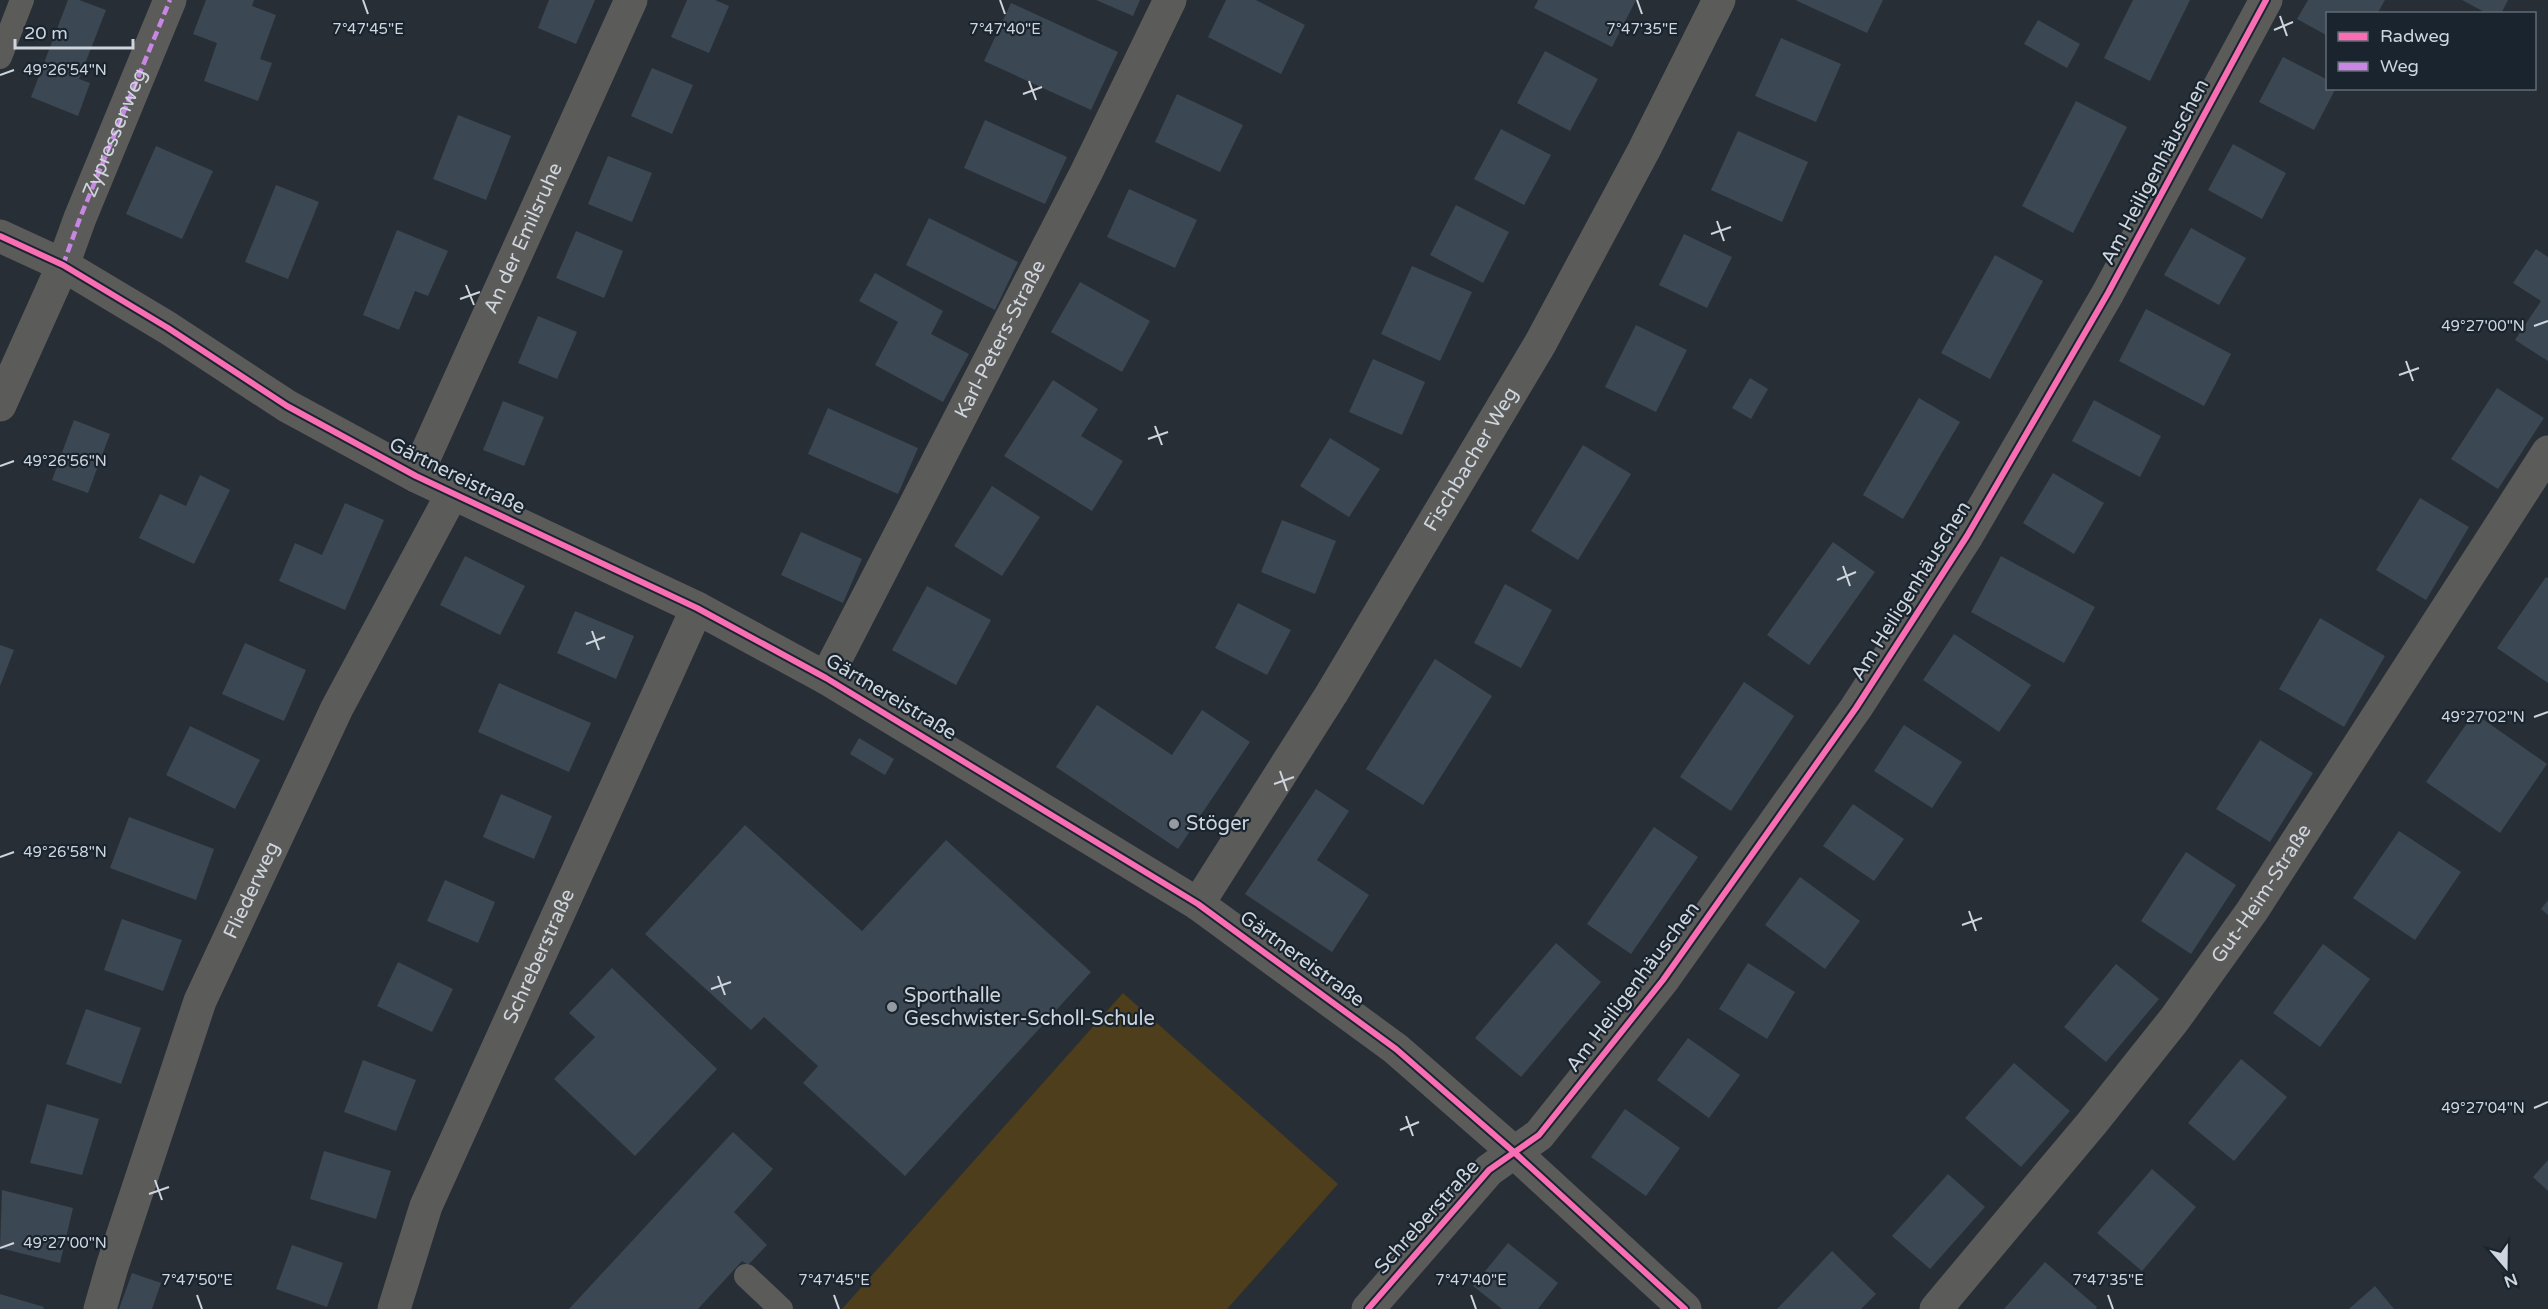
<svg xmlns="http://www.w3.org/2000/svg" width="2548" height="1309" font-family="'Varela Round',sans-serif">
<rect width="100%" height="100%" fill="#282e35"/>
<polygon fill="#4e3e1b" points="1123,993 1338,1184 1227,1309 842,1309"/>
<g fill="#3b4752">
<polygon points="68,0 79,0 106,10 79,79 90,83 78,116 31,97"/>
<polygon points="206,0 254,0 252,6 276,15 260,59 272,63 258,101 204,81 217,43 193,34"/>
<polygon points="549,0 595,0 576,44 538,28"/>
<polygon points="687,0 715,0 729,6 709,53 671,37"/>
<polygon points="1096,0 1140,0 1133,16"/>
<polygon points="1226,0 1256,0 1305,25 1281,74 1208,37"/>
<polygon points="1538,0 1636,0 1612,47 1534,8"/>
<polygon points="1795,0 1883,0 1867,33"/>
<polygon points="2133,0 2190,0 2150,81 2104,58"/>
<polygon points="2308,0 2385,0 2377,14 2328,14 2328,36 2297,19"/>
<polygon points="2462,0 2508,0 2501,14 2488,14"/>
<polygon points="1011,3 1118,52 1091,110 984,61"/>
<polygon points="2038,20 2080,44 2067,68 2024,44"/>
<polygon points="1781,38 1841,64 1816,122 1755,96"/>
<polygon points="1545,51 1598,79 1570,131 1517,103"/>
<polygon points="2283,57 2328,80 2328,88 2336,88 2314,130 2259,102"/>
<polygon points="652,68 693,85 672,134 631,116"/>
<polygon points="1177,94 1243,125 1220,172 1155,142"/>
<polygon points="2076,101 2127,127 2073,233 2022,206"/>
<polygon points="458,115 511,136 486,200 433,179"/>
<polygon points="985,120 1067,157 1045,204 964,168"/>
<polygon points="1501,129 1551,155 1524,205 1474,179"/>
<polygon points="1738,131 1808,162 1782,222 1711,190"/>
<polygon points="2233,144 2286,173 2262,219 2208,190"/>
<polygon points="156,146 213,171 182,239 126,214"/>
<polygon points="608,156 652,173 632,222 588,204"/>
<polygon points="276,185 319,202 288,279 245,262"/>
<polygon points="1129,189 1197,220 1175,268 1107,237"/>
<polygon points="1456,205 1509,232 1483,283 1430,255"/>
<polygon points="929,218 1018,262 995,310 906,265"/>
<polygon points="2191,228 2246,258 2219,305 2164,275"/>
<polygon points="397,230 448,251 428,296 415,291 399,330 363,315"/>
<polygon points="576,231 623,251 604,298 556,278"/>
<polygon points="1684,234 1732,257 1707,308 1659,285"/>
<polygon points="2536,249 2548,257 2548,361 2515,340 2541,301 2513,283"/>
<polygon points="1995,255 2043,281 1990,379 1941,353"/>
<polygon points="1412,266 1472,292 1440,361 1381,334"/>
<polygon points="875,273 943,311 931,334 969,354 943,402 875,365 898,322 859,301"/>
<polygon points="1080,282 1150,321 1122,372 1051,332"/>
<polygon points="2146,309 2231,354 2204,406 2119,361"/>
<polygon points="538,316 577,332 557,379 518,363"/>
<polygon points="1636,325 1687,350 1656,412 1605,387"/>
<polygon points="1373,359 1425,382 1402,435 1349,412"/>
<polygon points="1750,378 1768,389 1751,419 1732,408"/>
<polygon points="1053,380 1098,409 1081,436 1123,461 1092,511 1004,456"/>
<polygon points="2497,388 2544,418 2498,489 2451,459"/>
<polygon points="1919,398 1960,422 1903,519 1863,495"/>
<polygon points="2094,400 2161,436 2140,477 2072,441"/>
<polygon points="503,401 544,417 524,466 483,450"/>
<polygon points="828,408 918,448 898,494 808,454"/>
<polygon points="74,420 110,434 88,493 52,480"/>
<polygon points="1330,438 1380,469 1349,517 1300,486"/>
<polygon points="1583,445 1631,474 1578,560 1531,531"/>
<polygon points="2053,473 2104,503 2074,554 2023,523"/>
<polygon points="200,475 230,490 194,564 139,538 160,494 186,506"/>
<polygon points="992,486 1040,517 1002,576 954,546"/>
<polygon points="2420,498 2469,527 2426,600 2376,570"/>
<polygon points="345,503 384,520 345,610 279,581 295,543 322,555"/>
<polygon points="1282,520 1336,541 1315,594 1261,572"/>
<polygon points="801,532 862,559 843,603 781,575"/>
<polygon points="1833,542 1875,572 1809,665 1767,635"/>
<polygon points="465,556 525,586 500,635 440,605"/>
<polygon points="2001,556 2095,607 2064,663 1971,612"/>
<polygon points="2546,577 2548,578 2548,683 2497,648"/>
<polygon points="1505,584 1552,610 1521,668 1474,643"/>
<polygon points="927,586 991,620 956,685 892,650"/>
<polygon points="1238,603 1291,630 1267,675 1215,648"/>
<polygon points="575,611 634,636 616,679 557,653"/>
<polygon points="2320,618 2385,656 2344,727 2279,689"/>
<polygon points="1954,634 2031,685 1999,732 1923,680"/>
<polygon points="245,643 306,670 284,721 222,694"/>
<polygon points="0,645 14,650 0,686"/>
<polygon points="1435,659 1492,696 1423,805 1366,769"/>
<polygon points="1744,682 1794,716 1731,811 1680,777"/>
<polygon points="499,683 591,723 569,772 478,732"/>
<polygon points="1097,705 1172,755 1202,710 1250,742 1178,849 1056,767"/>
<polygon points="2474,713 2547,764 2500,833 2426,782"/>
<polygon points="1904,725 1962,762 1932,808 1874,771"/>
<polygon points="190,726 260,760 235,809 166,775"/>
<polygon points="859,738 894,759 885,775 850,754"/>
<polygon points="2260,740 2313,773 2270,842 2216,809"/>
<polygon points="1316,789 1349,811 1317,860 1369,895 1332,952 1245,894"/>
<polygon points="501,794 552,816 534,859 483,837"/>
<polygon points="1853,804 1904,839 1874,881 1823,846"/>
<polygon points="129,817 214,849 196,900 110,868"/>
<polygon points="745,825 862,931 946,840 1091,972 905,1176 803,1083 818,1066 764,1017 751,1030 645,934"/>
<polygon points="1654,827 1698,857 1631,954 1587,924"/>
<polygon points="2399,831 2461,872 2415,940 2353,898"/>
<polygon points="2186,852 2236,885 2191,954 2141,921"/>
<polygon points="1800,877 1860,921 1825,969 1765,925"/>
<polygon points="445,880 495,902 478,943 427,921"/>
<polygon points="2548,900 2548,915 2541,909"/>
<polygon points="122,919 182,940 163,991 104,970"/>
<polygon points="1556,943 1601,982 1521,1077 1475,1038"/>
<polygon points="2323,944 2370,979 2320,1047 2273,1013"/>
<polygon points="398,962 453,989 432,1032 377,1006"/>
<polygon points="1748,963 1795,992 1767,1039 1719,1009"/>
<polygon points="2116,964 2159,999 2106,1062 2064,1027"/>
<polygon points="612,968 717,1069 635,1156 554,1079 595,1037 569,1013"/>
<polygon points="86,1009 141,1028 121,1084 66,1064"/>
<polygon points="1688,1038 1740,1075 1709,1118 1657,1080"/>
<polygon points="2241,1059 2287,1097 2234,1161 2188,1123"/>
<polygon points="363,1060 416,1080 396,1131 344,1112"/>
<polygon points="2014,1063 2070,1111 2021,1167 1965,1118"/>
<polygon points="47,1104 99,1119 82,1175 30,1163"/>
<polygon points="1625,1109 1680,1148 1646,1196 1591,1157"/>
<polygon points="733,1132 773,1169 734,1212 767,1245 748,1265 742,1261 698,1309 569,1309"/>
<polygon points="324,1151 391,1171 376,1219 310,1199"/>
<polygon points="2548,1160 2548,1191 2533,1177"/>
<polygon points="2152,1169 2196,1207 2142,1271 2097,1233"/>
<polygon points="1948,1174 1985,1207 1930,1269 1892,1236"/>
<polygon points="2,1190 73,1208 60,1263 0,1248"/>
<polygon points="1508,1243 1558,1283 1538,1309 1502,1309 1473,1286"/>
<polygon points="292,1245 343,1263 327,1307 276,1289"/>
<polygon points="1832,1251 1876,1294 1861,1309 1777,1309"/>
<polygon points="2045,1262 2097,1307 2096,1309 2004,1309"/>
<polygon points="132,1273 161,1283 152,1309 119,1309"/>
<polygon points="2375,1286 2394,1309 2349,1309"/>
<polygon points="0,1294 44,1307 43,1309 0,1309"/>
</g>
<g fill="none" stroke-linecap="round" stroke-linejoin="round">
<g stroke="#5b5b5a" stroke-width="24">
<polyline points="0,57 22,0"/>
<polyline points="746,1276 781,1309"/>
</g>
<g stroke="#5b5b5a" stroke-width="33">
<polyline points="0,236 63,265 168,328 287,406 416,476 697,608 826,678 1198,904 1396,1049 1515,1153 1685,1309"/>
<polyline points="0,405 63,265 80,218 170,0"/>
<path id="s1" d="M416,476L631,0"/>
<path id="s2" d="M826,678L1086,173L1170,0"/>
<path id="s3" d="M1198,904L1332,693L1540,344L1644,150L1719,0"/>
<path id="s4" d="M100,1309L112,1267L200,1001L337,708L452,494"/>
<path id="s5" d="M394,1309L426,1206L697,608"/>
<polyline points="1368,1309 1489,1170 1539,1135 1663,980 1856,708 1967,536 2108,293 2266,0"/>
<path id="s6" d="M1936,1309L2092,1123L2174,1020L2252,911L2548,452"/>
</g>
<path stroke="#c787e3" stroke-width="4.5" stroke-dasharray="9 4.5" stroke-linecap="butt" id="s7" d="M63,265L80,218L170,0"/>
<defs>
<g id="cycleway">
<polyline points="0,236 63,265 168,328 287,406 416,476 697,608 826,678 1198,904 1396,1049 1515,1153 1685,1309"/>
<polyline points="1368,1309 1489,1170 1539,1135 1663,980 1856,708 1967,536 2108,293 2266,0"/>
</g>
</defs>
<use href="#cycleway" stroke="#19242f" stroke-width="10"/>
<use href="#cycleway" stroke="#f96db3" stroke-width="6"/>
</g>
<path fill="none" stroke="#ced5dd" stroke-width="2" d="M363,0L368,14M1000,0L1005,14M1637,0L1642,14M2280,16L2287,36M2274,30L2293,22M0,75L14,70M1029,81L1036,100M1023,94L1042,87M1717,221L1724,241M1711,234L1731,227M466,285L474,305M460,299L480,292M2534,326L2548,321M2406,361L2413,381M2399,375L2419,368M1155,426L1162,445M1148,439L1168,432M0,466L14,461M1843,566L1850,586M1837,580L1856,572M592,631L599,650M586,644L605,637M2534,717L2548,712M1280,771L1287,791M1274,784L1294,777M0,857L14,852M1969,911L1976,931M1962,925L1982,918M718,976L725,995M711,989L731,982M2534,1108L2548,1102M1406,1116L1413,1136M1400,1130L1419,1122M155,1180L162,1200M149,1194L169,1187M0,1248L14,1243M197,1295L202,1309M834,1295L839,1309M1471,1295L1476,1309M2108,1295L2113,1309"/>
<g fill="#949ba2" stroke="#19242f" stroke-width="2">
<circle cx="1174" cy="824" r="6"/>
<circle cx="892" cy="1007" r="6"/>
</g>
<g text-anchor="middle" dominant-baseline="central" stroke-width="4.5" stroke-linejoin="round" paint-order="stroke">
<g font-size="20" fill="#ced5dd" stroke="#19242f">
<text stroke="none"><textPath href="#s7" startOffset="142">Zypressenweg</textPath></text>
<text transform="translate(2155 172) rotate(-62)">Am Heiligenhäuschen</text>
<text stroke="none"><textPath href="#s1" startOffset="261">An der Emilsruhe</textPath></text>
<text stroke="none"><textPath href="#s2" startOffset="381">Karl-Peters-Straße</textPath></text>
<text stroke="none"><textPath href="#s3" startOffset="522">Fischbacher Weg</textPath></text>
<text transform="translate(457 476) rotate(26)">Gärtnereistraße</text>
<text transform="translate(1911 591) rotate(-58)">Am Heiligenhäuschen</text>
<text transform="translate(891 697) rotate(31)">Gärtnereistraße</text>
<text stroke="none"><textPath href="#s4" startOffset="446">Fliederweg</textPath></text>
<text stroke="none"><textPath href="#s6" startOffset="528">Gut-Heim-Straße</textPath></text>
<text stroke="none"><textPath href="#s5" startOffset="382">Schreberstraße</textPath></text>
<text transform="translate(1302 959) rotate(36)">Gärtnereistraße</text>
<text transform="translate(1633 987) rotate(-53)">Am Heiligenhäuschen</text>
<text transform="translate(1427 1217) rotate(-48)">Schreberstraße</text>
</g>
<g font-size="20" fill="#ced5dd" stroke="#19242f" text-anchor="start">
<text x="1186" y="824">Stöger</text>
<text x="904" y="996">Sporthalle<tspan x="904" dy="23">Geschwister-Scholl-Schule</tspan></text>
</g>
</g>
<g font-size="15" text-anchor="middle" fill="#ced5dd" stroke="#19242f" stroke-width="4.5" stroke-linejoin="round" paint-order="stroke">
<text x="368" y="34">7°47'45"E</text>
<text x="1005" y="34">7°47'40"E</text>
<text x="1642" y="34">7°47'35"E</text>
<text x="65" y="75">49°26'54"N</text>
<text x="2483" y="331">49°27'00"N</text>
<text x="65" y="466">49°26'56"N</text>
<text x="2483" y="722">49°27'02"N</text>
<text x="65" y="857">49°26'58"N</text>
<text x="2483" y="1113">49°27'04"N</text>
<text x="65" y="1248">49°27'00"N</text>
<text x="197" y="1285">7°47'50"E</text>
<text x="834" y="1285">7°47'45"E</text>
<text x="1471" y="1285">7°47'40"E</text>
<text x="2108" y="1285">7°47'35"E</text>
</g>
<rect x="2326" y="12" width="210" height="78" fill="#19242f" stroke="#616b75" stroke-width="1.5"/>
<rect x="2338" y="32" width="30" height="9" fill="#f96db3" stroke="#616b75" stroke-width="1.5"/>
<text x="2380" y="42" font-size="18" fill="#ced5dd">Radweg</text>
<rect x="2338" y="62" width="30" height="9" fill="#c787e3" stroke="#616b75" stroke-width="1.5"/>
<text x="2380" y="72" font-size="18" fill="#ced5dd">Weg</text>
<g transform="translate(2506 1267) rotate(160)" stroke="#19242f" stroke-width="4.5" paint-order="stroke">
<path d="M0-4.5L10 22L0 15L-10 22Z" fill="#ced5dd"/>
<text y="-9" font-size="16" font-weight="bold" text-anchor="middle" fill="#ced5dd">N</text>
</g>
<path d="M15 39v9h118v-9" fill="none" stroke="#ced5dd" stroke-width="3"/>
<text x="24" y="39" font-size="18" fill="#ced5dd" stroke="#19242f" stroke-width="4.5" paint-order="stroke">20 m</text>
</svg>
